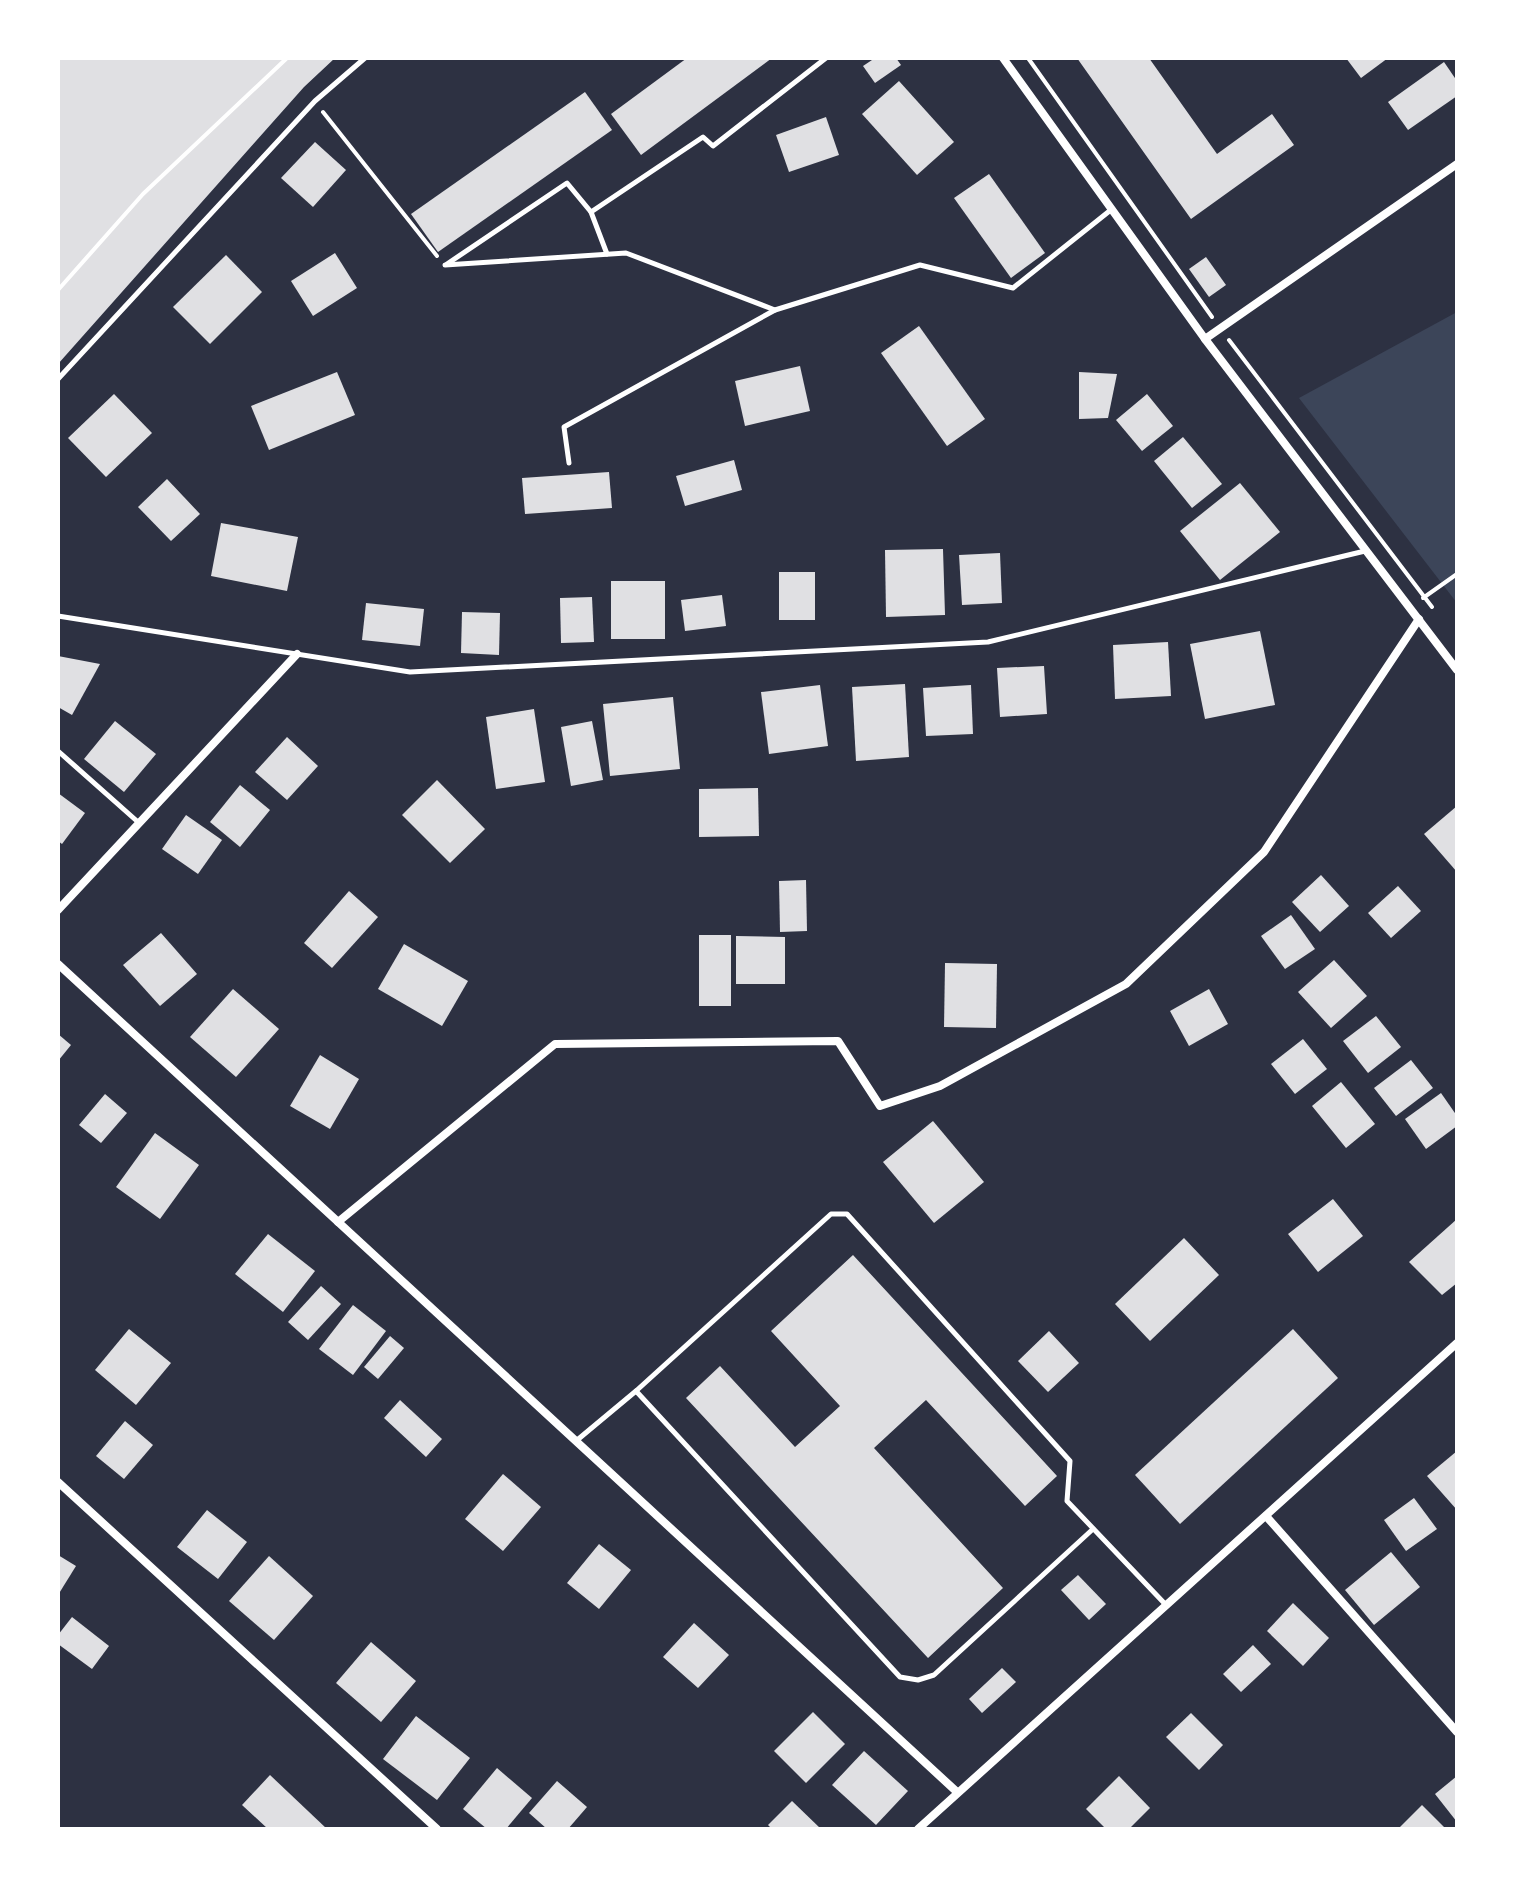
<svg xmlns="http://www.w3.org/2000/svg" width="1515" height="1887" font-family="'Exo 2',sans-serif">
<rect width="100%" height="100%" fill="#2d3142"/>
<polygon fill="#3c4559" points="1457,312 1457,603 1299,398"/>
<g fill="#e0e0e3">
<polygon points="58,58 335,58 304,87 58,364"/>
<polygon points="687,58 772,58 641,155 611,114"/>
<polygon points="875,58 896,58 901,65 875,83 863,66"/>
<polygon points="1077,58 1149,58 1217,154 1272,114 1294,145 1191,219"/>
<polygon points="1346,58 1388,58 1361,78"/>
<polygon points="1444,62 1457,81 1457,96 1408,130 1388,102"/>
<polygon points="899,81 954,142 917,175 862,114"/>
<polygon points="585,92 612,130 438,252 411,214"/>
<polygon points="826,117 839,155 789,172 776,135"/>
<polygon points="315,142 346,170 313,207 281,178"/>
<polygon points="989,174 1045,253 1011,278 954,198"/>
<polygon points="335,253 357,288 313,316 291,281"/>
<polygon points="226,255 262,292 210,344 173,307"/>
<polygon points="1206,257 1226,285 1209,297 1189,269"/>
<polygon points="919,326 985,419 947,446 881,353"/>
<polygon points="800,366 810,411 745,426 735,381"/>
<polygon points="337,372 355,415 269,450 251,406"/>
<polygon points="1079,372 1117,374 1108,418 1079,419"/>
<polygon points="114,394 152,433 106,477 68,438"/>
<polygon points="1147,394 1173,426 1142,451 1116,420"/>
<polygon points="1183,437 1222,484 1192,508 1154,461"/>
<polygon points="734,460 742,490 685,506 676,476"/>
<polygon points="609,472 612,508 525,514 522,478"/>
<polygon points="167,479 200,514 171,541 138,507"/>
<polygon points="1240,483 1280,532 1220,580 1180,531"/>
<polygon points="221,523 298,537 287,591 211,576"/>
<polygon points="943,549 945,615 886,617 885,550"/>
<polygon points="1000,553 1002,603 962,605 959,555"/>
<rect x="779" y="572" width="36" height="48"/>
<rect x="611" y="581" width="54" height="58"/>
<polygon points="722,595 726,626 685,631 681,600"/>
<polygon points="592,597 594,642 561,643 560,598"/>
<polygon points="366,603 424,609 420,646 362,640"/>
<polygon points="462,612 500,613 499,655 461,653"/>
<polygon points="1260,631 1275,705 1205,719 1190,644"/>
<polygon points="1168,642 1171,696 1115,699 1113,645"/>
<polygon points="58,656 100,664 72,715 58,707"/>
<polygon points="1044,666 1047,714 1000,717 997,668"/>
<polygon points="905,684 909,757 856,761 852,687"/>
<polygon points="820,685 828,746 769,754 761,692"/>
<polygon points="971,685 973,734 926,736 923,688"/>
<polygon points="673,697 680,769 610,776 603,704"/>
<polygon points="534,709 545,782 496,789 486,717"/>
<polygon points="115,721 156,754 124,792 84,759"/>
<polygon points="592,721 603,780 571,786 561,727"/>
<polygon points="287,737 318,766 287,800 255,772"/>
<polygon points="437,780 485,829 450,863 402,815"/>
<polygon points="240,785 270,810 240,847 210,822"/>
<polygon points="758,788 759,836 699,837 699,789"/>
<polygon points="58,793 85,813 62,844 58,841"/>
<polygon points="1457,806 1457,872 1424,834"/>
<polygon points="186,815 222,840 198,874 162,849"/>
<polygon points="1321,875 1349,906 1320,932 1292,902"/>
<polygon points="806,880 807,931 780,932 779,881"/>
<polygon points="1398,886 1421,911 1391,938 1368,913"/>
<polygon points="349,891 378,917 332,968 304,943"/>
<polygon points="1291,915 1315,949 1285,969 1261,936"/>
<polygon points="161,933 197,974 160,1006 123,965"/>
<rect x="699" y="935" width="32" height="71"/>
<polygon points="736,936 785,937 785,984 736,984"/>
<polygon points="404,944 468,981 442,1026 378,989"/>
<polygon points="1334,960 1367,996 1331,1028 1298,992"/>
<polygon points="945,963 997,964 996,1028 944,1027"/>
<polygon points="233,989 279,1029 236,1077 190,1037"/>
<polygon points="1209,989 1228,1024 1189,1046 1170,1011"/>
<polygon points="1376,1016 1401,1047 1368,1073 1343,1041"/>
<polygon points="58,1034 71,1045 58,1061"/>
<polygon points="1303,1039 1327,1069 1295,1094 1271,1064"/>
<polygon points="320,1055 359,1079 330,1129 290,1106"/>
<polygon points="1411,1060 1433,1088 1396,1116 1374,1088"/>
<polygon points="1341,1082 1375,1124 1346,1148 1312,1106"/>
<polygon points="1441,1093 1457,1116 1457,1126 1426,1149 1405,1119"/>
<polygon points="105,1094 127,1113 101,1143 79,1125"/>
<polygon points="933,1121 984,1182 934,1223 883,1162"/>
<polygon points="155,1133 199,1165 160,1219 116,1187"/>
<polygon points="1333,1199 1363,1236 1318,1272 1288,1234"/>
<polygon points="1457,1219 1457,1283 1442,1295 1409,1262"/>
<polygon points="268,1234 315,1271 283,1312 235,1274"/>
<polygon points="1184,1238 1219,1275 1150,1341 1115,1304"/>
<polygon points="853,1255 1057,1476 1025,1506 926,1400 874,1448 1003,1588 928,1658 686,1398 720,1366 795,1447 840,1406 771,1331"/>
<polygon points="321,1286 341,1304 308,1340 288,1322"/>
<polygon points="353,1305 386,1331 353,1375 319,1349"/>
<polygon points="129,1329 171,1363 136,1405 95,1370"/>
<polygon points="1293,1329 1338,1378 1180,1524 1135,1475"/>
<polygon points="1049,1331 1079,1363 1048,1392 1018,1361"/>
<polygon points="390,1336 404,1348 378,1379 364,1367"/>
<polygon points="400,1400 442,1439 426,1457 384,1418"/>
<polygon points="125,1421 153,1445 124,1479 96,1456"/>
<polygon points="1457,1451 1457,1510 1427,1476"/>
<polygon points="503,1474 541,1507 503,1551 465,1519"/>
<polygon points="1414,1498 1437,1529 1406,1551 1384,1520"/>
<polygon points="207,1510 247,1542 218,1579 177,1547"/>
<polygon points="599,1544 631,1570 599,1609 567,1583"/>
<polygon points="1391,1552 1420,1587 1374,1625 1345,1590"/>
<polygon points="58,1555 76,1566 58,1595"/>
<polygon points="269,1556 313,1596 274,1640 229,1601"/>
<polygon points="1078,1575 1106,1604 1089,1620 1061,1590"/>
<polygon points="1293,1603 1329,1638 1303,1666 1267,1631"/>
<polygon points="72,1617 109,1646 92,1669 58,1644 58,1635"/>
<polygon points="694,1623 729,1655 698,1688 663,1657"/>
<polygon points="371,1642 416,1681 381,1722 336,1683"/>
<polygon points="1253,1645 1271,1664 1241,1692 1223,1674"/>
<polygon points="1002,1668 1016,1682 982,1713 969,1699"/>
<polygon points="813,1712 845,1744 806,1783 774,1751"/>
<polygon points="1191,1713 1223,1745 1199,1770 1166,1737"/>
<polygon points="416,1716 470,1758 437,1800 383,1759"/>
<polygon points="864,1751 908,1791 876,1825 832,1785"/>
<polygon points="497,1768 532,1798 506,1829 487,1829 463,1809"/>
<polygon points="270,1775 327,1829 268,1829 242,1805"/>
<polygon points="1119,1776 1150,1808 1129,1829 1106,1829 1086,1809"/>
<polygon points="1457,1776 1457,1822 1435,1794"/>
<polygon points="557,1781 587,1807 568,1829 547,1829 529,1813"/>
<polygon points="792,1801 821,1829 772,1829 768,1825"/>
<polygon points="1422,1805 1446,1829 1398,1829"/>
</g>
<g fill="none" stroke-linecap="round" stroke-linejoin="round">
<g stroke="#fff" stroke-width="4">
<polyline points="1028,58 1212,317"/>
<polyline points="323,112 437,256"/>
<polyline points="58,290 143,194 287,58"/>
<polyline points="1229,340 1432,607"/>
<polyline points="1423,598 1457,574"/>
</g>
<g stroke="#fff" stroke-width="5">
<polyline points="591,212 607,254"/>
<polyline points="447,264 567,183 591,212 703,137 713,146 826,58"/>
<polyline points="445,265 626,253 775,310 920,265 1013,288 1112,209"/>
<polyline points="58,379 315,101 365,58"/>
<polyline points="569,463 564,427 775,310"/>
<polyline points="58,616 410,672 988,642 1365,551"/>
<polyline points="58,751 138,822"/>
<polyline points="636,1391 831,1214 847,1214 1070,1461 1067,1501 1166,1605"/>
<polyline points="576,1441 636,1391 900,1677 918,1680 934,1675 1093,1529"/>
</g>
<g stroke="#fff" stroke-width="8">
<polyline points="1003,58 1205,339 1457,670"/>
<polyline points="1205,339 1457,164"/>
<polyline points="58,910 297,654"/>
<polyline points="58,964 957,1792"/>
<polyline points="338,1222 555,1044 838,1041 880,1106 940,1086 1126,984 1264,852 1419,619"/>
<polyline points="58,1482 437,1829"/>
<polyline points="1266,1516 1457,1732"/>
<polyline points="918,1829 1457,1343"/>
</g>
</g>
<rect width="1515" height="1887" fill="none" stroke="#ffffff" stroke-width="120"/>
</svg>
